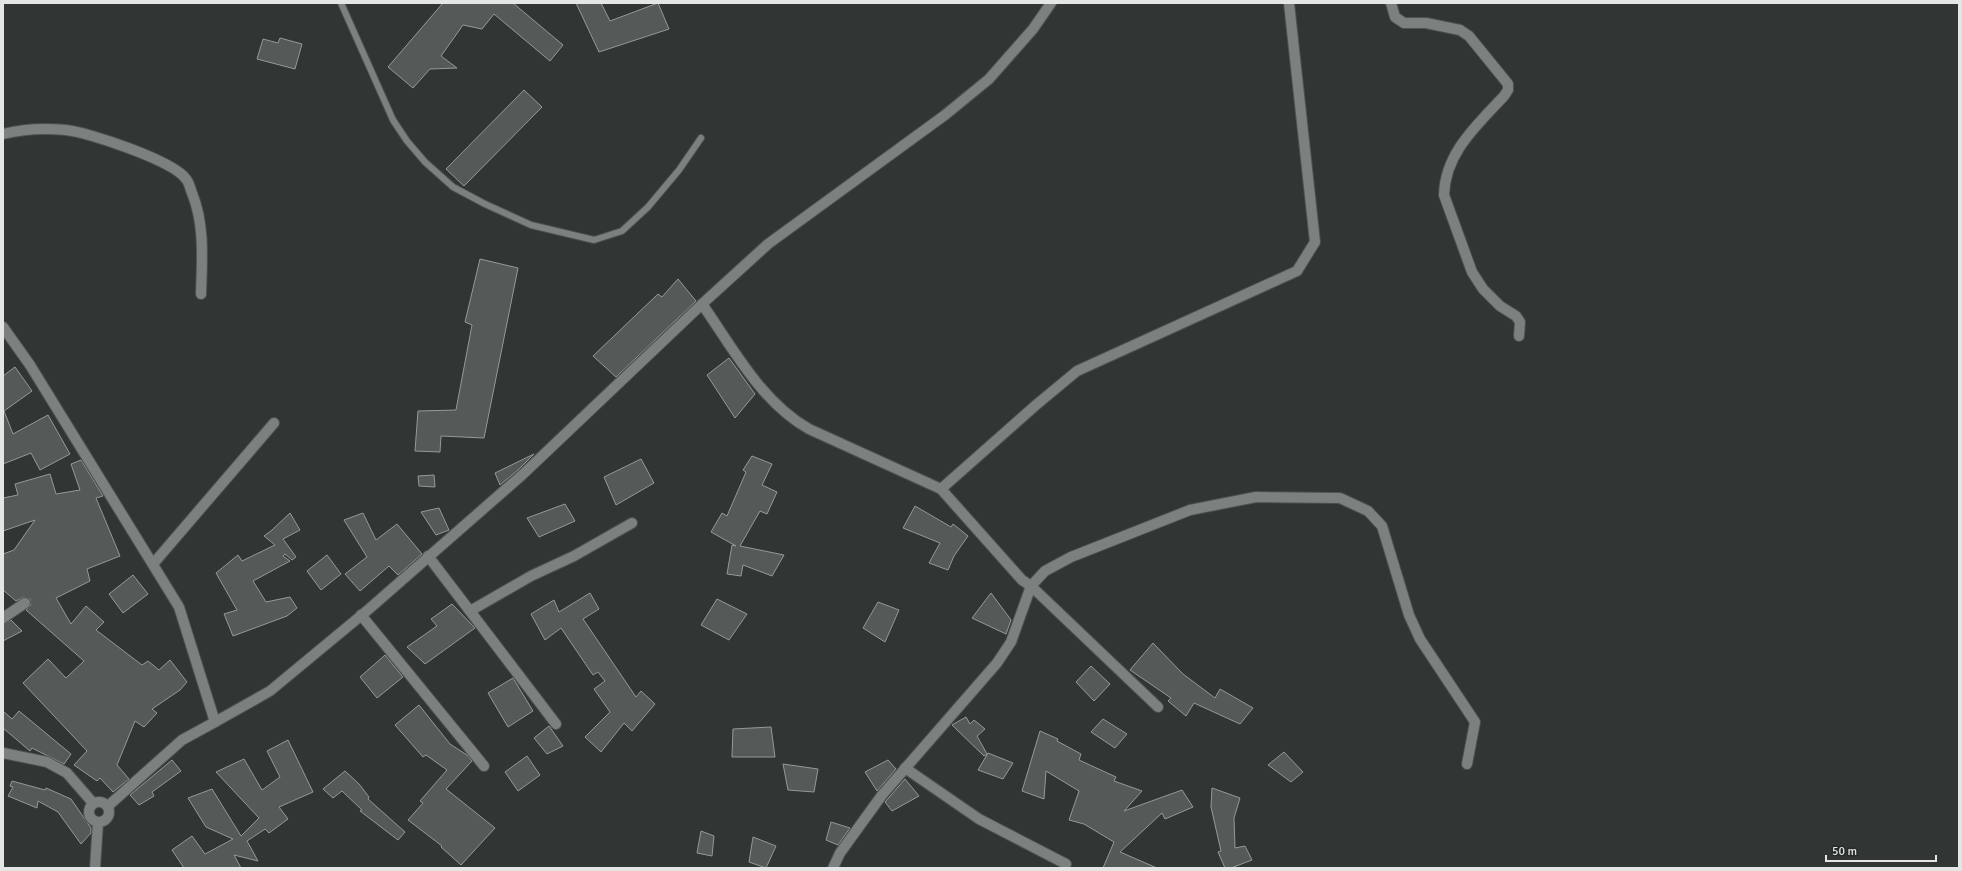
<svg xmlns="http://www.w3.org/2000/svg" width="1962" height="871" font-family="Signika,sans-serif">
<rect width="100%" height="100%" fill="#313634"/>
<g fill="#555958" stroke="#959a98">
<polygon points="443,3 513,3 563,45 550,61 494,14 482,29 463,25 441,56 457,68 430,69 413,88 388,67"/>
<polygon points="576,3 601,3 610,21 658,3 669,29 599,52"/>
<polygon points="280,38 302,44 295,69 257,59 263,39 278,43"/>
<polygon points="524,90 542,107 464,186 446,169"/>
<polygon points="480,259 518,268 484,438 441,436 440,452 415,451 418,411 456,410 472,325 465,322"/>
<polygon points="678,279 696,301 616,377 593,356 658,294 662,297"/>
<polygon points="729,358 755,394 735,418 707,375"/>
<polygon points="15,367 32,391 4,411 13,434 48,415 70,454 40,470 31,453 3,464 3,376"/>
<polygon points="534,454 518,470 500,485 495,473"/>
<polygon points="752,456 772,464 762,485 777,492 767,514 760,511 740,546 784,555 772,576 743,565 741,576 727,574 732,545 736,546 711,532 722,513 727,516 746,472 743,470"/>
<polygon points="641,459 654,483 616,505 604,477"/>
<polygon points="81,460 103,496 96,498 120,556 87,569 90,581 56,598 71,624 86,606 104,622 96,630 142,665 148,661 159,670 170,660 187,682 180,690 152,709 157,713 144,727 135,721 117,765 129,779 113,792 100,778 97,781 74,765 87,751 23,683 48,659 66,678 84,661 26,610 31,605 30,599 24,597 16,601 3,590 3,554 14,550 35,520 3,531 3,498 18,495 15,484 50,474 56,494 80,490 71,464"/>
<polygon points="434,475 435,487 419,486 418,476"/>
<polygon points="565,504 575,521 539,537 527,518"/>
<polygon points="915,506 951,527 953,524 968,536 954,556 948,570 929,563 940,543 903,528"/>
<polygon points="439,508 449,530 436,535 421,512"/>
<polygon points="290,513 300,530 283,539 296,557 292,560 285,554 283,556 290,561 253,581 266,602 290,597 297,608 287,616 233,636 224,614 237,610 216,573 238,555 242,561 275,545 264,536 272,530"/>
<polygon points="363,513 376,540 397,524 422,554 398,575 389,566 360,591 345,574 367,557 344,520"/>
<polygon points="327,555 341,574 321,590 307,571"/>
<polygon points="133,575 148,594 123,613 109,594"/>
<polygon points="590,593 599,609 583,619 636,697 641,691 655,704 632,731 624,723 601,752 585,737 610,712 594,689 605,681 598,672 593,675 561,628 545,640 531,614 554,600 559,612"/>
<polygon points="991,593 1011,620 1006,634 972,618"/>
<polygon points="717,599 747,614 729,640 701,625"/>
<polygon points="878,602 899,610 885,642 863,628"/>
<polygon points="452,604 475,628 425,664 407,647 437,626 431,619"/>
<polygon points="11,620 22,631 3,641 3,624"/>
<polygon points="1153,643 1183,674 1215,698 1220,689 1253,708 1240,724 1194,703 1186,716 1168,701 1171,698 1130,670"/>
<polygon points="385,655 403,677 377,698 360,677"/>
<polygon points="1091,666 1110,684 1094,701 1076,682"/>
<polygon points="513,678 533,711 508,727 488,693"/>
<polygon points="419,705 450,744 467,755 472,761 446,789 495,828 461,865 441,847 442,846 408,820 423,803 420,801 447,770 426,755 423,757 395,725"/>
<polygon points="3,711 12,719 19,711 71,754 64,764 32,748 30,751 3,728"/>
<polygon points="966,717 970,724 974,720 985,729 977,736 987,754 984,756 952,725"/>
<polygon points="1103,719 1127,734 1115,748 1091,732"/>
<polygon points="549,726 563,746 547,754 534,738"/>
<polygon points="771,727 775,757 732,757 733,729"/>
<polygon points="1040,731 1058,739 1057,741 1081,754 1079,760 1116,777 1114,781 1142,791 1124,811 1182,790 1193,807 1165,819 1162,813 1120,852 1157,868 1103,868 1114,842 1084,824 1069,820 1079,791 1046,771 1044,799 1022,791"/>
<polygon points="288,740 313,792 279,807 288,819 269,833 265,829 247,841 258,861 234,855 241,868 184,868 172,850 192,836 205,854 233,839 206,827 188,798 212,789 241,836 259,818 216,772 244,759 262,790 280,777 267,751"/>
<polygon points="1284,752 1303,772 1291,782 1268,765"/>
<polygon points="988,753 1013,763 1003,779 978,770"/>
<polygon points="527,756 540,775 518,791 505,772"/>
<polygon points="172,760 181,771 152,792 154,796 139,805 130,795"/>
<polygon points="888,760 896,769 877,791 865,772"/>
<polygon points="783,764 818,769 814,792 788,790"/>
<polygon points="345,771 359,784 369,797 368,799 405,832 398,840 360,811 362,810 342,791 333,798 323,789"/>
<polygon points="905,779 919,796 892,811 885,802"/>
<polygon points="12,781 45,790 46,788 71,799 91,828 91,833 81,844 58,812 38,801 37,808 8,796 13,787 10,786"/>
<polygon points="1212,788 1240,798 1234,818 1235,848 1245,846 1252,860 1231,868 1225,868 1218,852 1221,851 1211,807"/>
<polygon points="831,822 850,828 838,845 826,840"/>
<polygon points="701,831 714,836 712,856 697,853"/>
<polygon points="753,837 776,846 766,868 749,862"/>
</g>
<g fill="none" stroke-linecap="round" stroke-linejoin="round">
<defs>
<polyline id="lane" points="341,3 393,120 407,141 425,162 453,187 485,204 531,225 594,240 622,231 648,207 679,170 701,138"/>
<g id="street">
<path d="M1391,3L1395,17L1404,23H1426L1460,30L1469,36L1508,84V90L1504,96C1477,125 1445,153 1444,195L1472,272L1483,289L1500,306L1516,316L1520,322L1519,336"/>
<path d="M3,134C23,129 46,128 66,130C88,132 174,161 186,179C189,182 190,188 192,193C205,225 202,260 201,294"/>
<path d="M702,304C733,348 761,402 809,429L941,489L1022,580L1031,586L1158,707"/>
<polyline points="3,327 30,365 179,607 215,722 182,740 108,806"/>
<polyline points="941,489 1036,405 1077,371 1297,271 1315,242 1289,3"/>
<polyline points="428,556 556,724"/>
<polyline points="153,564 274,423"/>
<polyline points="470,611 531,576 574,556 632,523"/>
<polyline points="361,615 484,766"/>
<polyline points="3,618 25,603"/>
<polyline points="215,722 270,691 369,609 522,475 702,304 768,244 945,115 989,79 1033,29 1051,3"/>
<polyline points="905,768 979,819 1066,864"/>
<polyline points="833,868 840,853 882,795 997,663 1011,642 1031,586 1045,571 1071,557 1190,510 1256,497 1340,498 1368,511 1382,526 1409,615 1420,639 1475,722 1467,764"/>
</g>
<g id="secondary">
<polyline points="3,753 47,762 67,773 93,803"/>
<circle cx="99" cy="812" r="10"/>
<polyline points="95,868 98,822"/>
</g>
</defs>
<use href="#lane" stroke="#4e5150" stroke-width="8"/>
<use href="#street" stroke="#4e5150" stroke-width="12"/>
<use href="#secondary" stroke="#4e5150" stroke-width="12"/>
<use href="#lane" stroke="#7c817f" stroke-width="6"/>
<use href="#street" stroke="#7c817f" stroke-width="10"/>
<use href="#secondary" stroke="#7c817f" stroke-width="10"/>
</g>
<rect width="1962" height="871" fill="none" stroke="#e3e6e5" stroke-width="8"/>
<path d="M1826 855v6h110v-6" fill="none" stroke="#e3e6e5" stroke-width="2"/>
<text x="1832" y="855" font-size="12" fill="#e3e6e5" stroke="#272c2a" stroke-width="3" paint-order="stroke">50 m</text>
</svg>
